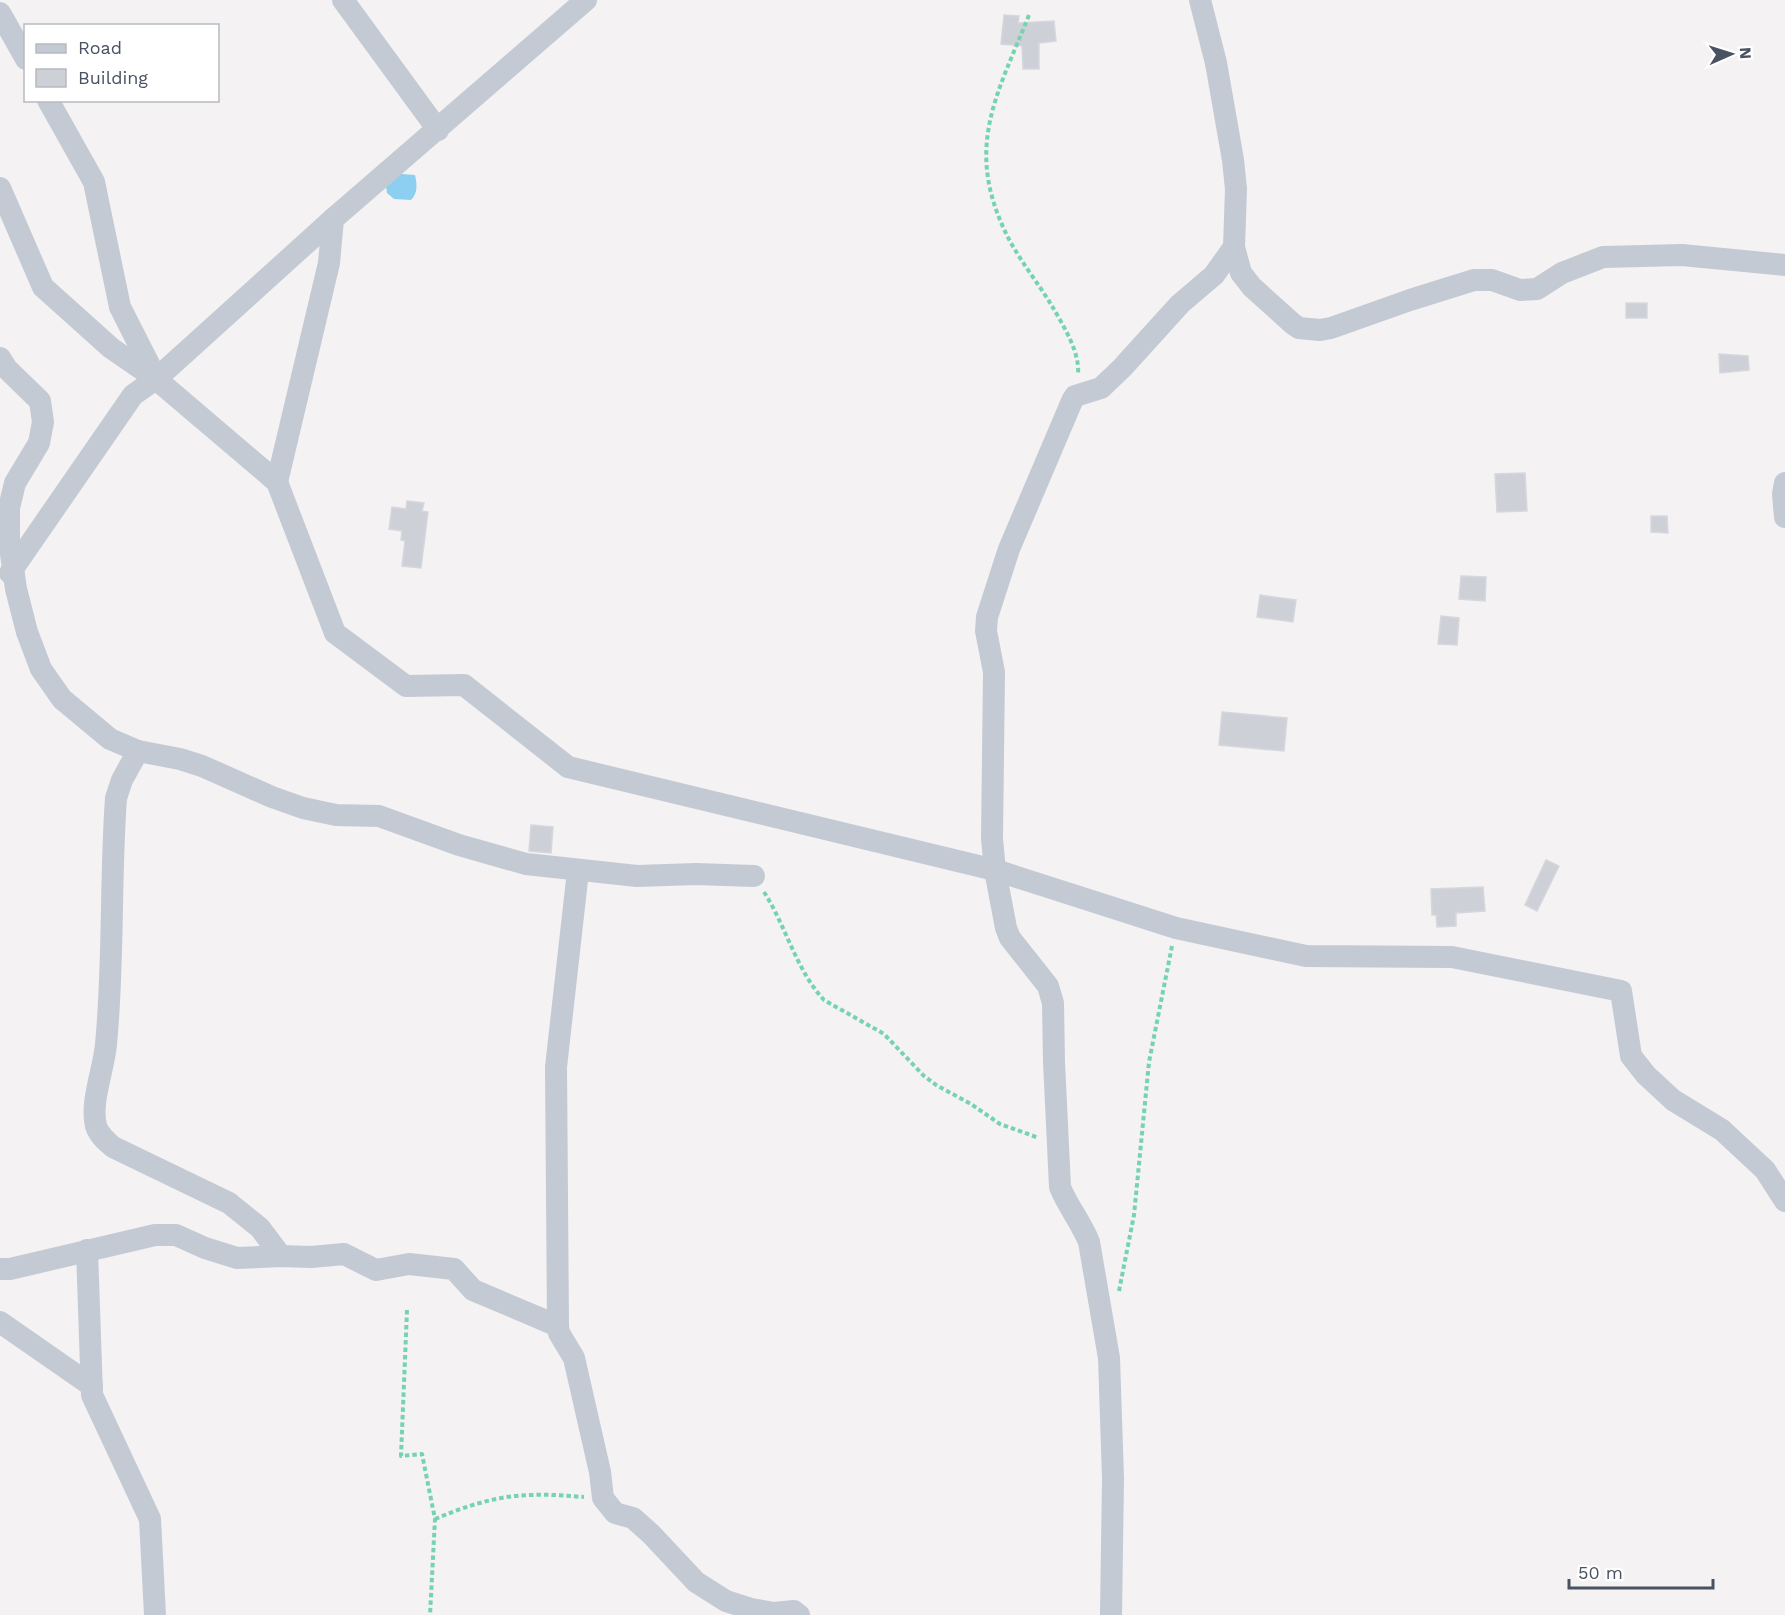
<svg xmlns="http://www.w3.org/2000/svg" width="1785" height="1615" font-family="'Work Sans',sans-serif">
<rect width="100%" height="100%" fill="#f4f2f2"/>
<path fill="#8ccff1" d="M390,173L415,175C417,184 418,193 411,200L394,199L387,193L385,180Z"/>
<g fill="#ced0d7" stroke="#d6d7de" stroke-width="1.5">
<polygon points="1004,15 1019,16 1018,23 1054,21 1056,41 1039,43 1039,69 1023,69 1022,46 1001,44"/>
<rect x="1626" y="303" width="21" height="15"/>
<polygon points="1719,354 1748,356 1749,370 1720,373"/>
<polygon points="1525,473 1527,511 1497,512 1495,474"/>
<polygon points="407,501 424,503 422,511 428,512 421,568 402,566 405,541 401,540 402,531 389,529 392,507 406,509"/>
<polygon points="1651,516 1667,516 1668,533 1651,532"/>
<polygon points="1461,576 1486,577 1485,601 1459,599"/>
<polygon points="1260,595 1296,600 1293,622 1257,617"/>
<polygon points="1441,616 1459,618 1457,645 1438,644"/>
<polygon points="1222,712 1287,718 1284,751 1219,745"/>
<polygon points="531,825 553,827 551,853 529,851"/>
<polygon points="1546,860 1559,866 1537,911 1525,905"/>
<polygon points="1483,887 1485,911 1456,913 1456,926 1437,927 1436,915 1432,915 1431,889"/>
</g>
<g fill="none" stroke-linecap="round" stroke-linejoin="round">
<g stroke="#76d3b1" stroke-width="4" stroke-dasharray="4.5 3" stroke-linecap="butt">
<path d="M1029,15C998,93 965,145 1004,229C1016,256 1037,281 1052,306C1063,325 1080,352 1078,374"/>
<path d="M764,892C786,926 796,970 824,1000L884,1034L924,1076L936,1085L971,1104L1000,1124L1039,1138"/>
<polyline points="1119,1291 1134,1215 1149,1062 1172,946"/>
<polyline points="407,1310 401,1456 422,1454 435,1519 430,1615"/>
<path d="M435,1519C466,1506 499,1495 533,1495C550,1494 567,1496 584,1497"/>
</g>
<g stroke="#c3cad4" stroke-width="22">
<polyline points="343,0 438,130"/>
<polyline points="1200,0 1216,63 1233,160 1236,189 1234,247 1241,273 1252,287 1293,324 1299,328 1320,330 1331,328 1410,300 1474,280 1492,280 1520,290 1537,289 1562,273 1603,257 1682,255 1785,265"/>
<polyline points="0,13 26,59"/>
<polyline points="48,100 94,182 120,307 155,376"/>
<polyline points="0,188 43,287 111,348 156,379 277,482 335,633 406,686 464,685 568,767 995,870 1176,928 1306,956 1452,957 1621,991 1631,1056 1646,1075 1673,1100 1722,1130 1765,1170 1785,1201"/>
<polyline points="0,358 7,369 40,401 43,422 39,443 15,483 9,508 9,540 16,589 27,632 41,669 62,699 110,739 138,751 180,759 202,766 272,797 303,808 336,815 379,816 459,845 526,864 637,876 696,874 754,876"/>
<polyline points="277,482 329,263 333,219"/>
<polyline points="1785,483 1783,494 1785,517"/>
<polyline points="10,573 133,395 156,379 333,219 586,0"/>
<path d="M138,751L122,780L116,798C110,880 114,962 106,1044C104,1069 90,1102 96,1126C99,1135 106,1141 113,1147L229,1203L260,1228L281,1256"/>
<polyline points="578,871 556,1067 558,1326 559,1333 574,1358 600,1472 603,1498 615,1513 633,1518 651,1534 696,1582 726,1601 751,1609 774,1613 794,1611 799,1615"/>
<polyline points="87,1250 92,1395 150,1519 155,1615"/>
<polyline points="0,1269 10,1269 155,1235 176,1235 205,1248 237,1258 281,1256 311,1257 344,1254 376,1270 409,1264 454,1269 473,1290 558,1326"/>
<polyline points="0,1322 92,1386"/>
<path d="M1111,1615L1113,1478L1109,1358L1089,1242C1081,1222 1068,1207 1060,1187L1054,1062L1053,1003L1048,986L1010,938L1006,928L995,870L992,839L994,672L986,631L987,617L1009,549L1072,401L1075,396L1101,388L1122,368L1180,304L1214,275L1234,247"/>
</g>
</g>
<rect x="24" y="24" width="195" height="78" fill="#ffffff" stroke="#b6bac0" stroke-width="1.5"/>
<rect x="36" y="44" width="30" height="9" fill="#c3cad4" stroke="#b6bac0" stroke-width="1.5"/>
<text x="78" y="54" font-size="18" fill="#495261">Road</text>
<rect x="36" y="69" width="30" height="18" fill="#ced0d7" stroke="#b6bac0" stroke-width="1.5"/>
<text x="78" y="84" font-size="18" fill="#495261">Building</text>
<g transform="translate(1731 54) rotate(87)" stroke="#ffffff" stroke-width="4.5" paint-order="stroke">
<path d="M0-4.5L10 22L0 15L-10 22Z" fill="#495261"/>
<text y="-9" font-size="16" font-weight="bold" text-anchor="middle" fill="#495261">N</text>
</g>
<path d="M1569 1579v9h144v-9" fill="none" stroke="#495261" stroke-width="3"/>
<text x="1578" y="1579" font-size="18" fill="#495261" stroke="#ffffff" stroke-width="4.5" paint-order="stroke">50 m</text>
</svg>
